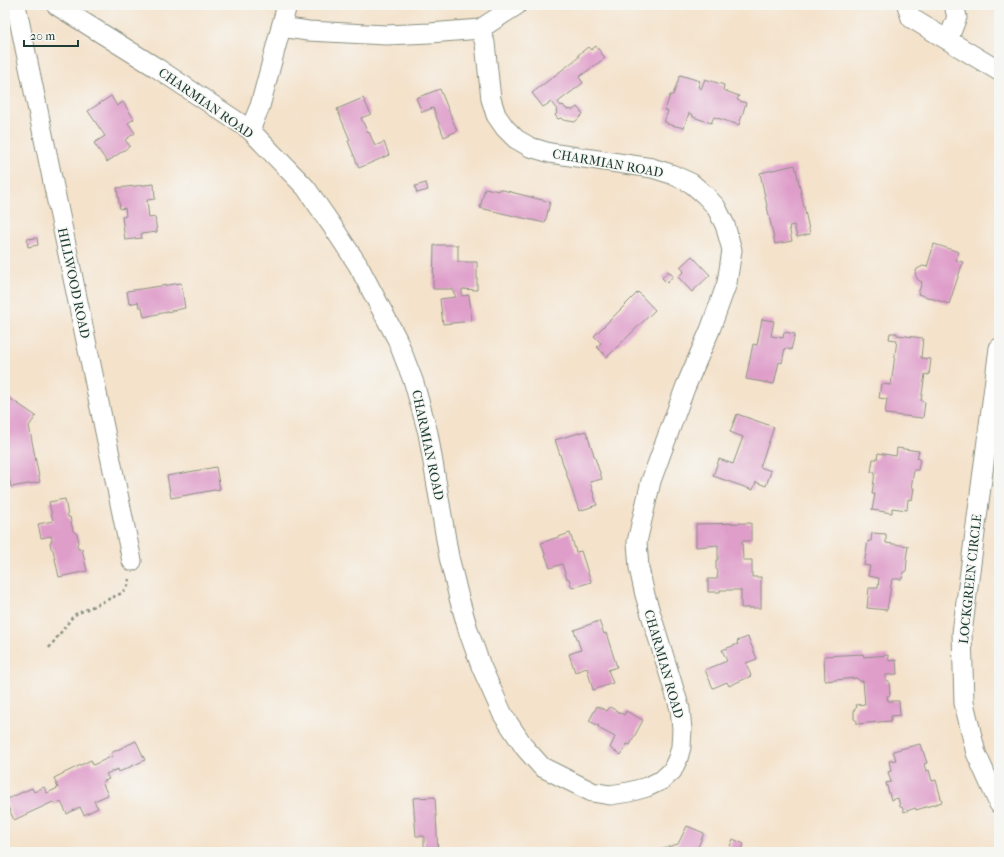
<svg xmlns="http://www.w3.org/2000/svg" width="1004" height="857" font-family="'IM FELL French Canon',serif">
<rect width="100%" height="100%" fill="#f6f6f2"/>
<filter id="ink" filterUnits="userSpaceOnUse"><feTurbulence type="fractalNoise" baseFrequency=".025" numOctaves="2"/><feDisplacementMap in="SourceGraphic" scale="8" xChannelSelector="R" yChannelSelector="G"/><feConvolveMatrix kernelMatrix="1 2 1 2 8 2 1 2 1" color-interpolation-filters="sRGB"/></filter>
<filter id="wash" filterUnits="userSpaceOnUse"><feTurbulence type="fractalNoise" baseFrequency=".012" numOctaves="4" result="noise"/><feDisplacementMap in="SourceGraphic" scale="16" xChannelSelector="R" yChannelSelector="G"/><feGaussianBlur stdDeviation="0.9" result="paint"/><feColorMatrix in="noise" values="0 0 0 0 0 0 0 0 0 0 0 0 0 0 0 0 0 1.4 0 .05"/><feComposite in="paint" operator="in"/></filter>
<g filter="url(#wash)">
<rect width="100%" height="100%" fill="#f4e2cb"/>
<g id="blocks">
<g fill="#df9eca">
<polygon points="133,5 152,5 152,9 133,8"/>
<polygon points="596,46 605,58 579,77 583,83 558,102 561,106 563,105 566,109 573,110 577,107 583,114 575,122 563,120 561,118 558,119 555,115 557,113 556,111 557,110 551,102 543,107 532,93 579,57 578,55 588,47 591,50"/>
<polygon points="680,75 700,81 698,87 701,89 705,79 724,85 723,90 739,96 737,100 746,103 739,125 714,117 711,123 693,117 693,115 689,113 684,128 667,124 667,122 664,122 668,111 665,110 670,95 673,95"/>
<polygon points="440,89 457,131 444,137 433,108 422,112 416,98"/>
<polygon points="111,96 117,106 123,102 134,119 128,123 135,133 125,140 130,146 107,162 94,143 105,136 88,111"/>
<polygon points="363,98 371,114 361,118 368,133 369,132 375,146 384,142 389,155 359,168 348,141 350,140 337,109"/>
<polygon points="795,165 810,234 797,237 794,225 789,226 792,241 775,244 760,173"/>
<polygon points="426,183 428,190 417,193 415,186"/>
<polygon points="154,184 155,199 147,200 149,218 155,217 157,232 141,234 142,238 125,240 122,217 126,216 125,208 120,209 117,188"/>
<polygon points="485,188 499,191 499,189 550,202 545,223 480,208"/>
<polygon points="37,238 38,245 28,247 27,239"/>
<polygon points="934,244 959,252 956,260 963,262 949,304 918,294 922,282 918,280 915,274 917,269 923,266 927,267"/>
<polygon points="434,245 458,245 458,262 477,262 477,290 462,289 462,296 469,295 472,321 443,324 440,299 456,297 452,289 433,289"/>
<polygon points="692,256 710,275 692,292 678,277 684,271 680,267"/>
<polygon points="668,271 673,276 667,283 662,278"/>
<polygon points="181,283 185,308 144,317 142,307 139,307 138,302 129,304 127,291"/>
<polygon points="638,292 655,310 607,357 597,347 601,343 594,336"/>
<polygon points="762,319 774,321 771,336 783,338 784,332 795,334 791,350 785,348 782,363 779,362 774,384 746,379 753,344 757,345"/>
<polygon points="890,333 897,333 897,335 923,338 921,358 931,359 929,375 925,374 921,401 925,402 923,418 885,414 887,399 879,398 881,384 891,385 897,340 889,339"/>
<polygon points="5,395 36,416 29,426 40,482 11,487 5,455"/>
<polygon points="737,414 774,427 760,467 771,471 766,486 756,482 753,490 713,476 719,459 733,464 743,437 730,432"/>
<polygon points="586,431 602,479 590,482 597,505 579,511 555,440"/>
<polygon points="897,448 919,451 917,458 920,459 918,470 914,470 911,488 914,488 912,500 908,499 907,510 892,508 892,513 872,510 875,494 872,494 875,472 871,472 873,459 877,459 878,453 896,456"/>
<polygon points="216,467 220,489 171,498 167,476"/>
<polygon points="65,499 68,517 70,517 73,531 77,534 79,541 77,544 78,549 82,549 87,571 59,577 53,550 51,548 50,543 52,540 51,536 41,538 38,524 53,521 49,502"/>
<polygon points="751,523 751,541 742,541 743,560 752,560 752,577 761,577 761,608 741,608 741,590 720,590 720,592 708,592 708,579 717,579 718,571 716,569 716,560 718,560 718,545 696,547 696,524"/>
<polygon points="570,533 576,552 581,551 591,582 572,588 569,579 568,578 567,579 562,564 550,568 541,543"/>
<polygon points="872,533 886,534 886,543 908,546 906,559 907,560 906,572 903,572 902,579 892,579 887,610 867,608 869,588 878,588 879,578 868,576 870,566 864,565 868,541 871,541"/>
<polygon points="599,621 604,634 606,633 617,667 608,670 613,683 593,690 587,668 575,672 569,654 581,650 574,630"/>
<polygon points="748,637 757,659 746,663 751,676 729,686 727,682 713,688 705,670 727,661 722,650 738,644 737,641"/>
<polygon points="863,654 864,657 888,655 889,661 896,660 897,674 886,675 886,681 889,681 890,695 887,696 888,701 899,701 900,715 891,716 891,721 857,724 857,721 854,719 854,710 857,707 856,705 865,704 863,681 860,681 856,678 825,681 824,656"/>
<polygon points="597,706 607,711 610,707 624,715 626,711 643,720 630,745 627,744 621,755 610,748 615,737 598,728 599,726 589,721"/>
<polygon points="136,741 145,760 119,772 118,769 106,774 109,779 102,782 108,795 94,801 98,808 84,815 80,807 67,814 61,802 54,805 53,802 14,820 5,800 32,788 34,792 44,787 47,793 58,788 54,778 91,760 93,765 113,756 111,753"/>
<polygon points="920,744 922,751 923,751 927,763 924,764 926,771 929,770 932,781 936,780 942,802 916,810 915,808 904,812 902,807 900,807 898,798 891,800 886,783 891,782 888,772 891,771 889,761 896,760 893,751"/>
<polygon points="435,797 438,852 424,852 424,836 416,836 413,798"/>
<polygon points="687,826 704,833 696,852 651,852 678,844"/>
<polygon points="733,839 744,844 740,852 735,852 729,849"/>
</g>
</g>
</g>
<g filter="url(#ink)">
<use href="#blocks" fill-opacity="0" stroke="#8a9080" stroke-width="1"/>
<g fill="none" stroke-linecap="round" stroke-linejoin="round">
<defs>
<g id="minor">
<polyline points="16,5 132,561"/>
<polyline points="56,5 157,68 250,130 306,188 337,233 358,265 397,339 414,383 428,433 449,557 459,598 469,633 481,666 503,715 525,748 542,767 592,792 610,795 629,792 647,787 662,780 672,771 678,758 681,747 682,729 680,709 645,595 639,568 637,542 651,481 685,388 710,330 727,283 732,250 725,225 716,207 705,195 691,183 671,174 652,168 550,153 530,147 516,139 505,128 496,115 491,99 485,43 480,29"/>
<polyline points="907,5 911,18 999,71"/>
<polyline points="281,27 308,31 386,35 430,33 480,29 517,5"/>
<polyline points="948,40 957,17 954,5"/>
<polyline points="250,130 260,106 287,5"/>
<polyline points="999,348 962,633 964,703 976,753 999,804"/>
</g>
</defs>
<use href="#minor" stroke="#8a9080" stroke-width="21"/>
<polyline stroke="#8a9080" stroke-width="2.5" stroke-dasharray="3 3" stroke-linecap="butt" points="49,648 74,615 122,593 128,585 129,579"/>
<use href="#minor" stroke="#fff" stroke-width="19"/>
</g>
</g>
<g text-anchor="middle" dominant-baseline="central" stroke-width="3" stroke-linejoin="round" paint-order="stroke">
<g font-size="13" fill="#1f3d34" stroke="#f6f6f2">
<text transform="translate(206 103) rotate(35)">CHARMIAN ROAD</text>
<text transform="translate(608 163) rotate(10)">CHARMIAN ROAD</text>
<text transform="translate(74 283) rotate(78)">HILLWOOD ROAD</text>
<text transform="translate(428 445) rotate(78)">CHARMIAN ROAD</text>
<text transform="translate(970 579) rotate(-84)">LOCKGREEN CIRCLE</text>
<text transform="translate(664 664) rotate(74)">CHARMIAN ROAD</text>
</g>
</g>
<rect width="1004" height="857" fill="none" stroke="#f6f6f2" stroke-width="20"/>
<path d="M24 40v6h54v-6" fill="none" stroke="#1f3d34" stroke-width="2"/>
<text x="30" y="40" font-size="12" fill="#1f3d34" stroke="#f6f6f2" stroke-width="3" paint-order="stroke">20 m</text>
</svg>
